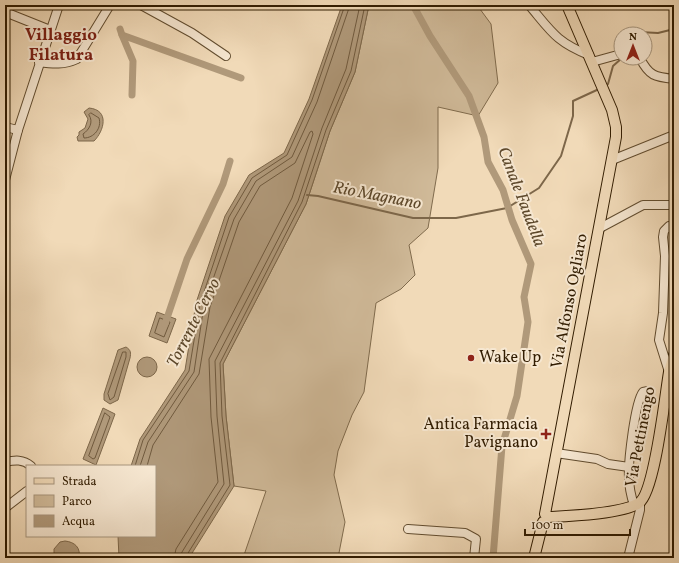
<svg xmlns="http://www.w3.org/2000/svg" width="679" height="563" font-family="Vollkorn,serif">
<rect width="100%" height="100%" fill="#f1dab8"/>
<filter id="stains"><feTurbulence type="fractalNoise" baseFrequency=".005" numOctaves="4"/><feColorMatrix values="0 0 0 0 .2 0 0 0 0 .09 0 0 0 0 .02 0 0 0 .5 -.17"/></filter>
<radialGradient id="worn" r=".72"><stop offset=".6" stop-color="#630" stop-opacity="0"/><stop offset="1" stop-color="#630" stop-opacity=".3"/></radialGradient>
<polygon fill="#d0ba99" stroke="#806b4d" points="369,5 477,5 491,24 498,83 478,116 438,107 438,168 428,228 409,245 415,275 401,289 376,303 364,392 352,415 338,451 334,475 345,522 338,558 243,558 266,491 234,486 226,416 223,364 306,204 330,131 355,72"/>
<g fill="#b0997a" stroke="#7d674a">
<polygon points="342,5 369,5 355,72 330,131 306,204 223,364 226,416 234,486 189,558 119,558 118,536 155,536 155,466 131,466 140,439 185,370 196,303 225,216 249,175 284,153 309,99"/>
<path d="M89,108C110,110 104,131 94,141H78L77,137L79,135V132L85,128L88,119L84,112Z"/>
<polygon points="157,312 176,319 167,343 149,336"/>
<path d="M126,347C131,350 131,353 130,358L118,400L110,404L104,400V394L118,350Z"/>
<circle cx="147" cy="367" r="10"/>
<polygon points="103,408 115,414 96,465 83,459"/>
<path d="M65,541C75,542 81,548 79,558H54V549L60,542Z"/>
</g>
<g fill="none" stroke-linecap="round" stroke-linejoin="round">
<g stroke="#705a3e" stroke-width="1">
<path d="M91,113L99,118C102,128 94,138 84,138L83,134C89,130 94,122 89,115Z"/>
<polygon points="160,318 170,322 164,337 155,333"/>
<polygon points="123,352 126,352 126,357 114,397 110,400 108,394"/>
<polygon points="105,413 110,417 95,458 93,459 89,456"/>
<polyline points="135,466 143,440 189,371 200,304 229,217 252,178 287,155 312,100 345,5"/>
<polyline points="140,466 148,442 194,372 204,305 234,219 256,181 292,157 317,102 350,5"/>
<polyline points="147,466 153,445 199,374 210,307 239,222 260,186 295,163 310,132 312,131 313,134 292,198 209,359 211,417 218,482 176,549 174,558"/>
<polyline points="180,558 182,552 224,484 217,416 215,361 298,201 322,128 346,69 360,5"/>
<polyline points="185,558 230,485 222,416 220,363 302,202 326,130 351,71 365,5"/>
</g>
<g stroke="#7d674a" stroke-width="2">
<polyline points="637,34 639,32 658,33 674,29"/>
<polyline points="605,86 608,84 613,66 622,58"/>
<polyline points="307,195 318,196 413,218 456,218 507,208 539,188 561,156 573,116 573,101 599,89"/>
</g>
<g stroke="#b0997a" stroke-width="7">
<polyline points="413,5 430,36 469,96 484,137 488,162 503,190 512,220 531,264 524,297 528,322 517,396 502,446 493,558"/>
<polyline points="120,29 122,35 241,78"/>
<polyline points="122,35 133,61 132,95"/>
<polyline points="165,324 187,259 223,184 230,161"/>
</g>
<defs>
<g id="minor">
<polyline points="141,5 192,33 226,56"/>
<path d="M529,5C551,31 556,42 589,55"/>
<polyline points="5,12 50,30"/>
<path d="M640,58C649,76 655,77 674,79"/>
<path d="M39,62C53,64 64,65 77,59L110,5"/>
<polyline points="592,62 621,54"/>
<polyline points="5,127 18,130"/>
<polyline points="612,160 674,135"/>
<polyline points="5,180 18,130 59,5"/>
<polyline points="600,228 643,205 674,205"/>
<polyline points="669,372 659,340 663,313 665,256 663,237 664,231 669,226 674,226"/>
<polyline points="556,453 597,459 608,464 629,467"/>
<path d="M5,462C15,460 23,459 31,466"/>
<path d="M634,505C631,496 629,486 629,477C628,462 635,402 643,392L648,391"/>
<polyline points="5,508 27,491"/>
<polyline points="408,529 465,533 476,539 474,558"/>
<polyline points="628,558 640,510 640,502"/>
</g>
<g id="major">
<polyline points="545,514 616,137 616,127 612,110 567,5"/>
<path d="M549,517C570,516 622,514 639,503C655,492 665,395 669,372L674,355"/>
<polyline points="534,558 543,522"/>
</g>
</defs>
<use href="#minor" stroke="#614c2f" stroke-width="10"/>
<use href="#major" stroke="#311c01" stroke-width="12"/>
<use href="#minor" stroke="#f6e7d1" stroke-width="8"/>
<use href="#major" stroke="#f1dab8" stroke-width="10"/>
</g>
<g fill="#8f2418" stroke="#f6e7d1" stroke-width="1.5">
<circle cx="471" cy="358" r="4"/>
<path d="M544 428h4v4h4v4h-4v4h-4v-4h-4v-4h4z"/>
</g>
<g text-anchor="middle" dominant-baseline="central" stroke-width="4" stroke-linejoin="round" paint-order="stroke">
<g font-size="16" fill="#311c01" stroke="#f6e7d1">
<text transform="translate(570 301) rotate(-79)">Via Alfonso Ogliaro</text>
<text transform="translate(641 437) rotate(-79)">Via Pettinengo</text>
</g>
<g font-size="16" fill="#311c01" stroke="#f6e7d1" text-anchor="start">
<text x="479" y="358">Wake Up</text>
<text x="538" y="425" text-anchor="end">Antica Farmacia<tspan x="538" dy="18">Pavignano</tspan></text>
</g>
<g font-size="17" font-weight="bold" fill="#7a1f14" stroke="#f6e7d1">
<text x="61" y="35">Villaggio<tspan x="61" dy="20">Filatura</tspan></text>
</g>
<g font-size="17" font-style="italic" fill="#5d482b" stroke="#f6e7d1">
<text transform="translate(377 196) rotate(11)">Rio Magnano</text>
<text transform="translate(521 197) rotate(69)">Canale Faudella</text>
<text transform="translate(194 323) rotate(-63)">Torrente Cervo</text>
</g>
</g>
<rect width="679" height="563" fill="none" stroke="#f1dab8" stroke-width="20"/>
<rect x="6" y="6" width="667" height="551" fill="none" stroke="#311c01" stroke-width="2"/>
<rect x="10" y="10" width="659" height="543" fill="none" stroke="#311c01"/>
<rect x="26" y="465" width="130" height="72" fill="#f6e7d1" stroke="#a7967e"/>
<rect x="34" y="478" width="20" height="6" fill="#f1dab8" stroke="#a7967e"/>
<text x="62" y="485" font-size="12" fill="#311c01">Strada</text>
<rect x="34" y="495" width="20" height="12" fill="#d0ba99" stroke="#a7967e"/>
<text x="62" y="505" font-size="12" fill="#311c01">Parco</text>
<rect x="34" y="515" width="20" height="12" fill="#b0997a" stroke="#a7967e"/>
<text x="62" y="525" font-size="12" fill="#311c01">Acqua</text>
<g transform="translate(633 46)"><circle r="19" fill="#f6e7d1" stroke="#a7967e"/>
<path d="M0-3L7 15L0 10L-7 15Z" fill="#8f2418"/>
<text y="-6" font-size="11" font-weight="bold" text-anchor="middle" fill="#311c01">N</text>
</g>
<path d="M525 529v6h105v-6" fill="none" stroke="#311c01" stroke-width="2"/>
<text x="531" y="529" font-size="12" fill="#311c01" stroke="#f6e7d1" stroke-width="3" paint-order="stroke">100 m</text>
<rect width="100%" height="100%" filter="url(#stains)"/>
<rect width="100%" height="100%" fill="url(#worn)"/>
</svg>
